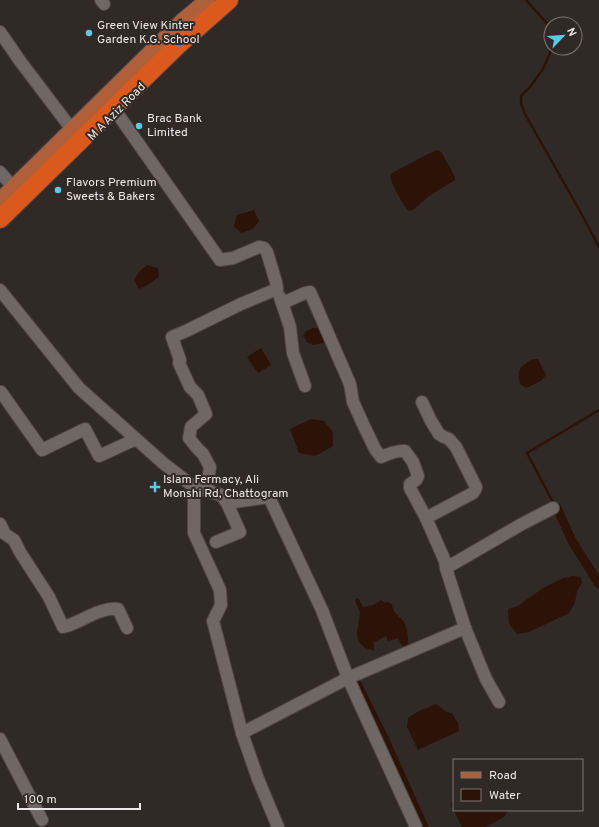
<svg xmlns="http://www.w3.org/2000/svg" width="599" height="827" font-family="Overpass,sans-serif">
<rect width="100%" height="100%" fill="#302a27"/>
<g fill="#2d1207">
<path d="M437,150L440,151L442,153L455,177V180L429,196L413,210L409,211C404,207 392,185 391,179C390,176 391,176 392,173L426,155Z"/>
<polygon points="254,210 259,221 253,229 241,233 234,226 237,215"/>
<polygon points="147,265 158,268 159,277 149,284 139,289 134,280 139,272"/>
<polygon points="313,328 325,328 326,342 314,345 308,343 303,336 306,331"/>
<polygon points="261,348 271,365 258,373 247,357"/>
<path d="M533,359H538L546,375L541,381L526,388L520,384C516,369 521,366 533,359Z"/>
<polygon points="311,419 324,421 333,432 333,446 315,456 299,453 290,429"/>
<polygon points="573,576 581,577 582,583 577,591 575,603 569,613 529,632 517,634 509,624 508,609 518,606 543,588 563,578"/>
<path d="M357,598L359,599L363,607L373,605L381,600L385,603L388,602L392,604C392,612 399,616 404,622C408,629 408,637 408,644L405,646H402L398,638L388,641L386,636L373,643L375,651L365,648L358,641L357,632L360,613L355,600Z"/>
<path d="M436,704C443,708 443,712 452,713L458,723L459,731L418,750L407,727L408,718L419,711Z"/>
<polygon points="454,798 454,810 508,810 508,811 504,817 485,827 462,827 451,805"/>
</g>
<g fill="none" stroke-linecap="round" stroke-linejoin="round">
<g stroke="#2d1207" stroke-width="2.5">
<polyline points="526,0 551,28"/>
<polyline points="552,48 543,69 530,87 521,96 521,104 525,114 581,213 599,247"/>
<polyline points="554,504 527,453 599,410"/>
</g>
<g stroke="#2d1207" stroke-width="9">
<polyline points="557,508 572,541 599,584"/>
<polyline points="357,684 384,738 424,827"/>
</g>
<defs>
<g id="minor">
<polyline points="101,0 104,4"/>
<polyline points="0,32 20,61 67,123 74,127"/>
<polyline points="117,113 220,260 233,258 259,247 264,248 267,252 276,282 277,289 241,304 186,331 172,337 180,360 179,363 190,387 198,395 206,414 191,427 189,438 197,448 203,454 210,467 207,487 208,491"/>
<polyline points="0,172 13,187"/>
<polyline points="0,290 79,388 163,463 194,487 221,495 227,503 269,497 322,610 348,678 416,827"/>
<polyline points="280,297 290,327 293,353 305,386"/>
<path d="M283,303L305,293L310,292L350,384L353,402L363,424L375,449L381,457C388,454 397,450 405,451L413,462L418,476L416,480L410,484V488L426,518L445,561L446,568"/>
<polyline points="1,392 42,450 85,429 99,456 136,439"/>
<polyline points="422,402 431,421 439,434 444,437 449,439 456,447 476,487 475,490 473,493 426,518"/>
<polyline points="194,487 194,533 220,590 221,605 213,621 242,733 258,779 278,827"/>
<path d="M0,524L5,534L14,540L20,552L49,597L63,627C81,623 98,607 118,609L127,628"/>
<polyline points="216,542 240,532 227,503"/>
<polyline points="499,702 486,679 465,628 446,568 522,524 553,508"/>
<polyline points="242,733 348,678 465,628"/>
<polyline points="0,739 42,820"/>
</g>
<polyline id="major" points="0,200 182,21 207,0"/>
<polyline id="highway" points="0,219 177,46 229,0"/>
</defs>
<use href="#minor" stroke="#4b4544" stroke-width="14"/>
<use href="#major" stroke="#4b4544" stroke-width="17"/>
<use href="#highway" stroke="#4b4544" stroke-width="20"/>
<use href="#minor" stroke="#6e6764" stroke-width="12"/>
<use href="#major" stroke="#af5f39" stroke-width="15"/>
<use href="#highway" stroke="#da591d" stroke-width="18"/>
</g>
<g fill="#5dc7e8" stroke="#302a27" stroke-width="1.5">
<circle cx="89" cy="33" r="4"/>
<circle cx="139" cy="126" r="4"/>
<circle cx="58" cy="190" r="4"/>
<path d="M153 481h4v4h4v4h-4v4h-4v-4h-4v-4h4z"/>
</g>
<g text-anchor="middle" dominant-baseline="central" stroke-width="4" stroke-linejoin="round" paint-order="stroke">
<g font-size="12" fill="#ece8e7" stroke="#302a27" text-anchor="start">
<text x="97" y="26">Green View Kinter<tspan x="97" dy="14">Garden K.G. School</tspan></text>
<text x="147" y="119">Brac Bank<tspan x="147" dy="14">Limited</tspan></text>
<text x="66" y="183">Flavors Premium<tspan x="66" dy="14">Sweets &amp; Bakers</tspan></text>
<text x="163" y="480">Islam Fermacy, Ali<tspan x="163" dy="14">Monshi Rd, Chattogram</tspan></text>
</g>
<g font-size="12" fill="#ece8e7" stroke="#302a27">
<text transform="translate(117 112) rotate(-45)">M A Aziz Road</text>
</g>
</g>
<rect x="453" y="759" width="130" height="52" fill="#302a27" stroke="#7b7674"/>
<rect x="461" y="772" width="20" height="6" fill="#af5f39" stroke="#7b7674"/>
<text x="489" y="779" font-size="12" fill="#ece8e7">Road</text>
<rect x="461" y="789" width="20" height="12" fill="#2d1207" stroke="#7b7674"/>
<text x="489" y="799" font-size="12" fill="#ece8e7">Water</text>
<g transform="translate(563 36) rotate(65)"><circle r="19" fill="#302a27" stroke="#7b7674"/>
<path d="M0-3L7 15L0 10L-7 15Z" fill="#5dc7e8"/>
<text y="-6" font-size="11" font-weight="bold" text-anchor="middle" fill="#ece8e7">N</text>
</g>
<path d="M18 803v6h122v-6" fill="none" stroke="#ece8e7" stroke-width="2"/>
<text x="24" y="803" font-size="12" fill="#ece8e7" stroke="#302a27" stroke-width="3" paint-order="stroke">100 m</text>
</svg>
